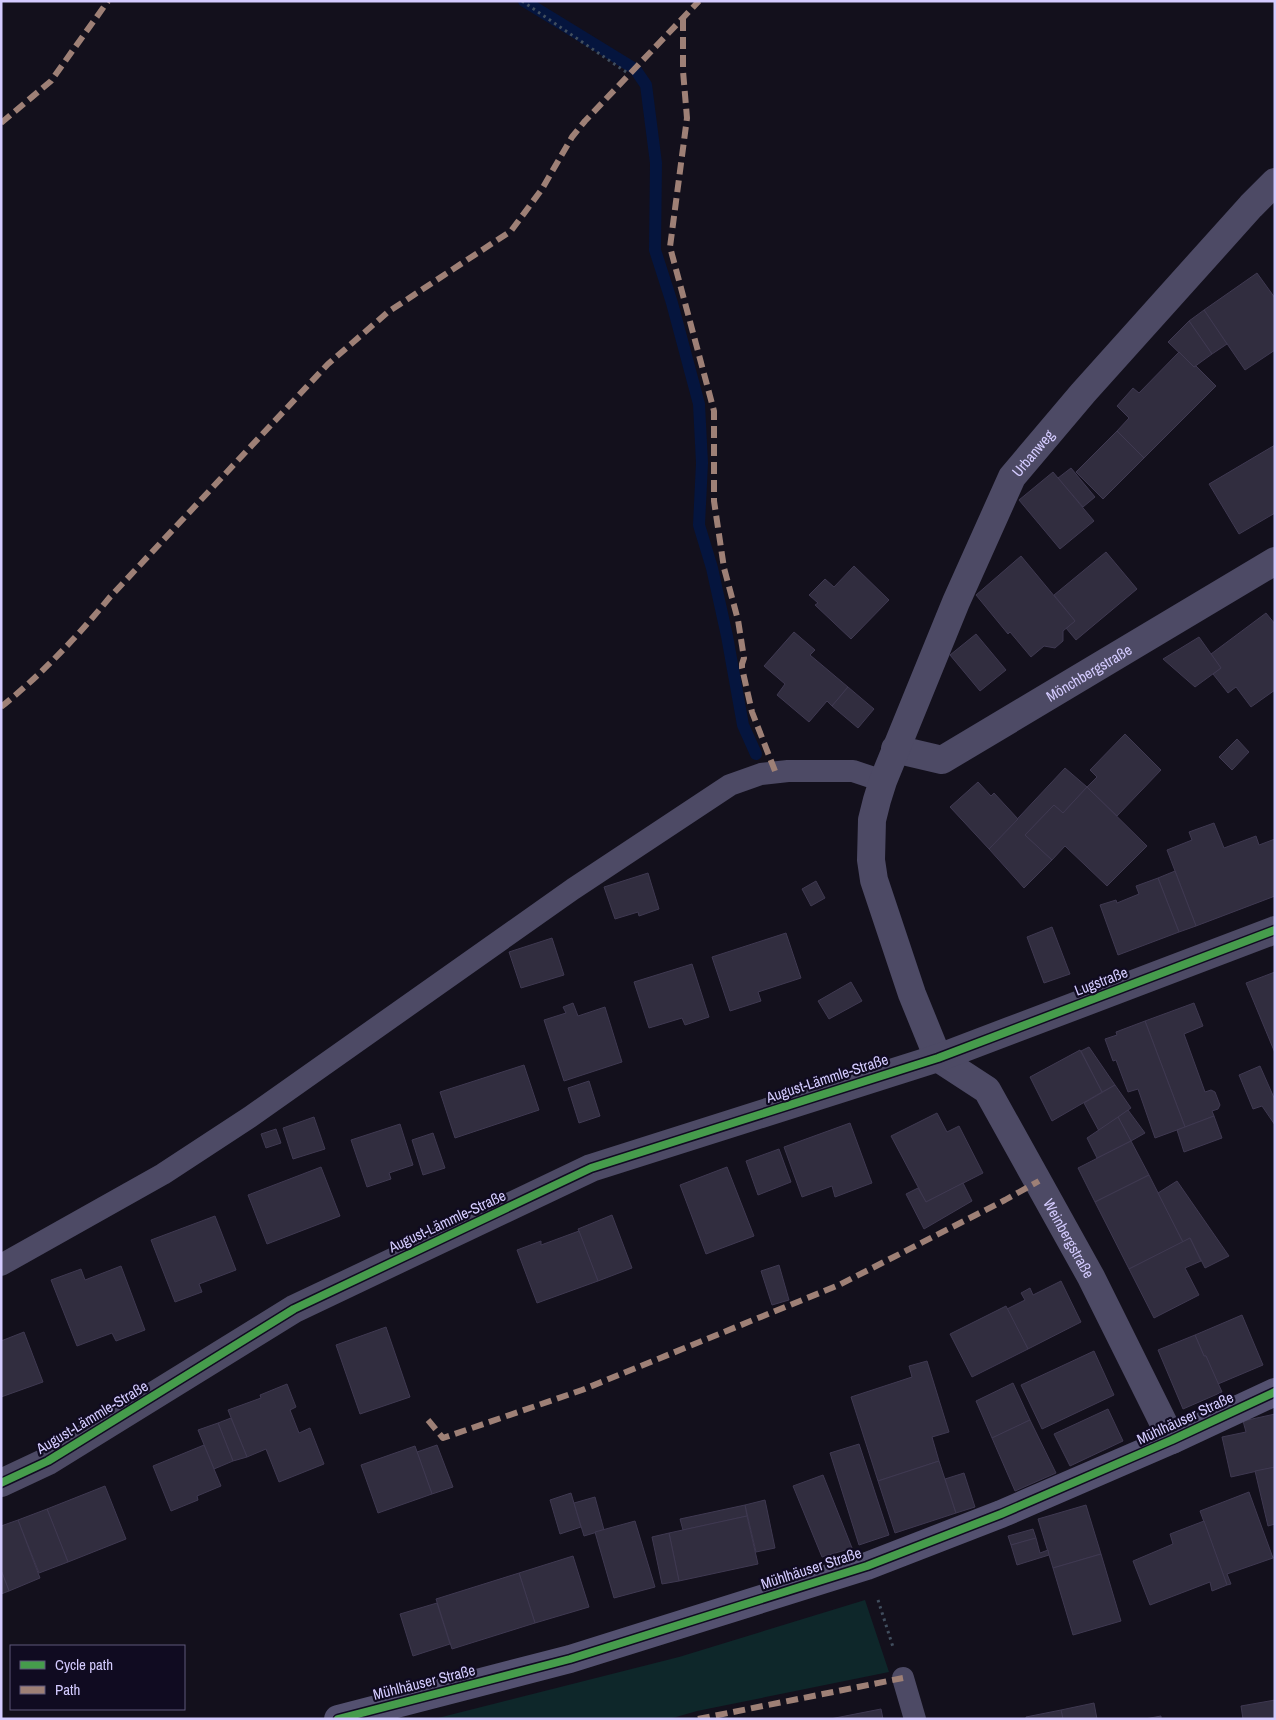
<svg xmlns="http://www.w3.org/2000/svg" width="1276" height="1720" font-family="'Archivo Narrow',sans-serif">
<rect width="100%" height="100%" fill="#13101c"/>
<polygon fill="#0e272a" points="865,1600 889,1672 697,1711 669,1719 434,1719 679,1657"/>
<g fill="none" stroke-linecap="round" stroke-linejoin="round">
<polyline stroke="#05153e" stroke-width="12" points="524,1 635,69 646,85 656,163 655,250 672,303 699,404 702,463 699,525 712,568 727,636 743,725 756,754"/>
</g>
<g fill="#312d3f" stroke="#3f3951">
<polygon points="1257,273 1275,298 1275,350 1245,370 1204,310"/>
<polygon points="1204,310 1227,344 1212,354 1189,321"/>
<polygon points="1189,321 1212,354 1194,367 1168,342"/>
<polygon points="1179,352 1194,367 1196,366 1216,386 1144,458 1117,431 1129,418 1117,406 1133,388 1139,393"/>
<polygon points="1117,431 1144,458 1103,499 1076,472"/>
<polygon points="1275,445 1275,513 1239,534 1209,484"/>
<polygon points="1071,468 1095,497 1083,507 1058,478"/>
<polygon points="1053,472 1094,521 1060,549 1019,500"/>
<polygon points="1106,552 1137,589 1076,640 1066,628 1075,621 1054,595"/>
<polygon points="1021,556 1075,621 1063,631 1063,641 1055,648 1044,646 1031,657 1010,632 1008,634 976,595"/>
<polygon points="854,566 889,600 851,639 815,605 818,603 809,595 825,579 834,587"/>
<polygon points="1266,613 1275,624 1275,690 1251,707 1236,687 1228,693 1213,674 1221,668 1211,654"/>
<polygon points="794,632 815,650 810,655 848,687 832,706 827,701 809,722 777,695 785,684 764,666"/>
<polygon points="976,634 1006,670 980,691 950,655"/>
<polygon points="1199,637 1221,668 1195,687 1163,659"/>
<polygon points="848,687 874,709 858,728 832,706"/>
<polygon points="1125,734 1161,770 1117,816 1087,787 1097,777 1090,770"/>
<polygon points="1237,739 1249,752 1232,770 1219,757"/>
<polygon points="1065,768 1087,787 1063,813 1054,805 1025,835 1052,860 1024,888 989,849"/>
<polygon points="978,782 991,796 994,793 1018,819 989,849 950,807"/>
<polygon points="1087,787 1147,846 1107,886 1065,846 1052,860 1025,835 1054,805 1063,813"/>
<polygon points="1214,823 1224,848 1256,836 1259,845 1275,839 1275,896 1196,926 1167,850 1192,840 1189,832"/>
<polygon points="1175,871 1196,926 1179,932 1158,878"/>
<polygon points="648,873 659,909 639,916 638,912 615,919 604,887"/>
<polygon points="1158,878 1179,932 1118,955 1100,905 1116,900 1117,903 1139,894 1136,886"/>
<polygon points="816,881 825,898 811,906 802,889"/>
<polygon points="1052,927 1070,974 1044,983 1027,937"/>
<polygon points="786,933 801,978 758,992 761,1001 730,1011 712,957"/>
<polygon points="552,938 564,975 521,988 509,952"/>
<polygon points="692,964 709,1017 685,1025 682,1018 649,1028 634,982"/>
<polygon points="1275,972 1275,1053 1246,983"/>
<polygon points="851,982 862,1001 829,1019 818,1001"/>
<polygon points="573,1003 578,1016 605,1007 622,1062 564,1081 544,1020 566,1013 563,1007"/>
<polygon points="1194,1003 1203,1026 1184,1034 1205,1092 1211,1090 1215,1092 1220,1105 1218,1109 1212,1111 1214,1116 1185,1127 1145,1021"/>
<polygon points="1145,1021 1185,1127 1155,1138 1138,1089 1128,1092 1116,1060 1113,1061 1105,1039 1117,1035 1116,1032"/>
<polygon points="1089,1047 1115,1085 1102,1092 1081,1051"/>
<polygon points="1080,1050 1102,1092 1052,1121 1030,1077"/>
<polygon points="524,1065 539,1110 455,1138 440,1092"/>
<polygon points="1260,1066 1275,1100 1275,1125 1262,1106 1253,1109 1239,1075"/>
<polygon points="589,1081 600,1116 579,1123 568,1088"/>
<polygon points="1115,1085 1131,1108 1099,1131 1084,1103"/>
<polygon points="1128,1110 1145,1133 1131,1141 1118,1117"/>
<polygon points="937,1113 947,1132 959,1126 983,1173 926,1202 891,1136"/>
<polygon points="1214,1116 1222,1138 1184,1152 1177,1130"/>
<polygon points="314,1117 325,1149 293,1159 283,1128"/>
<polygon points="1118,1117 1131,1141 1097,1158 1087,1138"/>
<polygon points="850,1123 872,1183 835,1197 832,1186 802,1197 784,1147"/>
<polygon points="400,1124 413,1165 389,1173 391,1179 367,1187 351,1140"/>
<polygon points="276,1129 281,1143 266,1148 261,1134"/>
<polygon points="433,1133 445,1168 423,1175 412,1140"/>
<polygon points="1131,1141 1149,1175 1095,1202 1078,1168"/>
<polygon points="779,1149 791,1182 758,1195 746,1161"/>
<polygon points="321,1167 340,1216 267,1244 248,1195"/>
<polygon points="727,1167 754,1236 706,1254 680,1185"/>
<polygon points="1149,1175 1183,1242 1129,1269 1095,1202"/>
<polygon points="1177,1181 1229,1256 1205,1268 1190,1238 1183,1242 1158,1193"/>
<polygon points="963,1183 972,1201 924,1229 906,1194 918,1188 926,1202"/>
<polygon points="612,1215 632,1268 598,1281 578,1229"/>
<polygon points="215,1216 236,1270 199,1284 202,1292 175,1302 151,1240"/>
<polygon points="579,1231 598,1281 537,1303 517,1250 541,1241 541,1245"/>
<polygon points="1190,1238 1201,1261 1185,1268 1199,1295 1154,1318 1129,1269"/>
<polygon points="779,1265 789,1300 772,1305 761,1271"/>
<polygon points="121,1266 145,1330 116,1341 112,1333 77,1346 51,1280 81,1269 85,1280"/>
<polygon points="1061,1281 1081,1322 1028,1349 1007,1309 1025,1300 1021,1293 1030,1288 1033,1295"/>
<polygon points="1006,1306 1028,1349 972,1377 950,1334"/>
<polygon points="1242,1315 1263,1365 1218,1384 1206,1356 1204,1356 1195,1335"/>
<polygon points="386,1327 410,1397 360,1414 336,1345"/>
<polygon points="24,1332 43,1382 1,1397 1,1341"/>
<polygon points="1195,1335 1204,1356 1206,1356 1222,1392 1183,1409 1158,1350"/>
<polygon points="1094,1351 1114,1395 1042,1429 1021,1385"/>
<polygon points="927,1361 949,1432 932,1437 939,1461 878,1481 851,1397 912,1377 909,1366"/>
<polygon points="1013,1383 1030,1420 992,1438 976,1401"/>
<polygon points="287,1384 296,1407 290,1410 299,1433 310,1428 324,1464 279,1482 266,1449 247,1457 228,1410 261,1398 260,1395"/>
<polygon points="1108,1409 1123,1441 1070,1466 1054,1434"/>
<polygon points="1275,1414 1275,1467 1231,1477 1222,1437 1246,1432 1243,1421"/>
<polygon points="231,1418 247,1457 233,1461 218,1423"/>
<polygon points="1030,1420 1056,1473 1015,1491 992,1438"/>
<polygon points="218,1423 233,1461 214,1469 198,1430"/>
<polygon points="859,1444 889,1535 859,1545 830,1453"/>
<polygon points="204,1445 221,1486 197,1496 198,1500 171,1511 153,1466"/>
<polygon points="437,1445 453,1487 432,1494 417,1452"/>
<polygon points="415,1446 432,1494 378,1513 361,1465"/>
<polygon points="939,1461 956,1513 895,1533 878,1481"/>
<polygon points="1275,1467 1275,1524 1268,1526 1255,1471"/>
<polygon points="964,1473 975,1507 956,1513 945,1479"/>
<polygon points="823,1475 852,1548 822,1557 793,1486"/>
<polygon points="105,1486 126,1539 68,1562 47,1509"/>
<polygon points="1249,1492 1273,1558 1227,1574 1231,1584 1227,1585 1200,1511"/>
<polygon points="571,1493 581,1527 560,1534 550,1500"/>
<polygon points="595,1497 604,1530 584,1536 574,1503"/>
<polygon points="765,1500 775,1548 756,1552 745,1505"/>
<polygon points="745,1505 747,1516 683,1530 680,1519"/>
<polygon points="1086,1505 1101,1554 1053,1568 1038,1519"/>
<polygon points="47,1509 68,1562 39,1573 18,1520"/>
<polygon points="747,1516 758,1564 679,1581 669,1533"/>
<polygon points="18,1520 40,1578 9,1591 1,1570 1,1526"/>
<polygon points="635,1521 655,1587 614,1598 595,1532"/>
<polygon points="1204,1521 1227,1585 1212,1591 1210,1582 1150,1605 1133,1561 1173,1544 1170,1534"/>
<polygon points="1033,1529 1036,1538 1011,1545 1008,1536"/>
<polygon points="669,1533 679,1581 662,1584 652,1537"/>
<polygon points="1036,1538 1040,1553 1048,1550 1049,1555 1017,1565 1011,1545"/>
<polygon points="1101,1554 1121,1621 1073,1635 1053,1568"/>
<polygon points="573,1556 589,1607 535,1623 519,1573"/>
<polygon points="1,1570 9,1591 1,1594"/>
<polygon points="519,1573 535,1623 452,1649 436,1599"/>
<polygon points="437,1603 450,1644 413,1656 400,1614"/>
<polygon points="1275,1700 1275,1719 1243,1719 1241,1706"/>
<polygon points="1094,1703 1097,1719 1063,1719 1061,1710"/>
<polygon points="881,1709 883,1719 830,1719"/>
<polygon points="1061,1710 1063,1719 1026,1719 1026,1717"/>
<polygon points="1161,1716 1161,1719 1145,1719"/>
</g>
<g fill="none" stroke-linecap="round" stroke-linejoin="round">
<g stroke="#414e5e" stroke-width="3" stroke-dasharray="2.5 4" stroke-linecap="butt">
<polyline points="522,1 629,74"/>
<polyline points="878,1600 893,1647"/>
<polyline points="701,1718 701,1719"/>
</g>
<g stroke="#4d4a65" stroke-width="22">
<polyline points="1,1265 163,1174 250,1117 573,889 730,785 761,774 788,771 853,771 883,781"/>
<polyline points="903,1678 915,1719"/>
</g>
<g stroke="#4d4a65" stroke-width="28">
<path id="s1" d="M895,749L942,760L1275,561"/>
<path id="s2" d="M938,1058L912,994L874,880L871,860L872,820L877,800L883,781L956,602L1012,477L1083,393L1251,206L1275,182"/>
<path id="s3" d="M938,1058L987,1090L1091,1277L1172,1440"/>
<polyline points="1,1483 48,1461 294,1309 591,1168 938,1058 1275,930"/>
</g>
<polyline stroke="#545170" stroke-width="28" points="338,1719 570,1659 867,1566 1001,1514 1172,1440 1275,1392"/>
<g stroke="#9e8076" stroke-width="6" stroke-dasharray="12 6" stroke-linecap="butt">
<polyline points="683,19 683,71 687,118 670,247 714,411 714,501 724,568 738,620 744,658 742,664 742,668 752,712 775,771"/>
<polyline points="1,123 51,81 108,1"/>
<path d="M1,707C42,674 77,637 110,597L328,364L388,312L511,231L542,189L572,137L585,121L699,1"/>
<polyline points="428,1420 443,1438 582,1390 839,1285 1005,1200 1039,1181"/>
<polyline points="698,1719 903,1678"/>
</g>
<defs>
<g id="cycleway">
<polyline points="1,1483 48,1461 294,1309 591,1168 938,1058 1275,930"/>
<polyline points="338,1719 570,1659 867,1566 1001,1514 1172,1440 1275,1392"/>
</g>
</defs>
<use href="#cycleway" stroke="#100b21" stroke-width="11"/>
<use href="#cycleway" stroke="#469c4c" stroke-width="8"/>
</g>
<g text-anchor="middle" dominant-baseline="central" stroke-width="4.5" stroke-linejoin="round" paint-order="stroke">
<g font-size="15" fill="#d4cbff" stroke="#100b21">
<text stroke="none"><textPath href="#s2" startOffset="652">Urbanweg</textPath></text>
<text stroke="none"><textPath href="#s1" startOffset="219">Mönchbergstraße</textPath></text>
<text transform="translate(1101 981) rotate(-21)">Lugstraße</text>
<text transform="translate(827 1078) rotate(-18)">August-Lämmle-Straße</text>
<text transform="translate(447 1221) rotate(-25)">August-Lämmle-Straße</text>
<text stroke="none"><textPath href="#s3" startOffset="228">Weinbergstraße</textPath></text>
<text transform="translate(92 1417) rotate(-31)">August-Lämmle-Straße</text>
<text transform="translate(1185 1418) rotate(-25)">Mühlhäuser Straße</text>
<text transform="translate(811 1568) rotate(-18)">Mühlhäuser Straße</text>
<text transform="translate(424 1682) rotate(-14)">Mühlhäuser Straße</text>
</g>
</g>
<rect width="1276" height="1720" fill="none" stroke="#d4cbff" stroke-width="5"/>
<rect x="10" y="1645" width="175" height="65" fill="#100b21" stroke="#5e587a"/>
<rect x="20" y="1661" width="25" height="8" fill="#469c4c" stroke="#5e587a"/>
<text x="55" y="1670" font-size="15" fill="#d4cbff">Cycle path</text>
<rect x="20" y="1686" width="25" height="8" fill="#9e8076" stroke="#5e587a"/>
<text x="55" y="1695" font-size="15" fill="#d4cbff">Path</text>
</svg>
